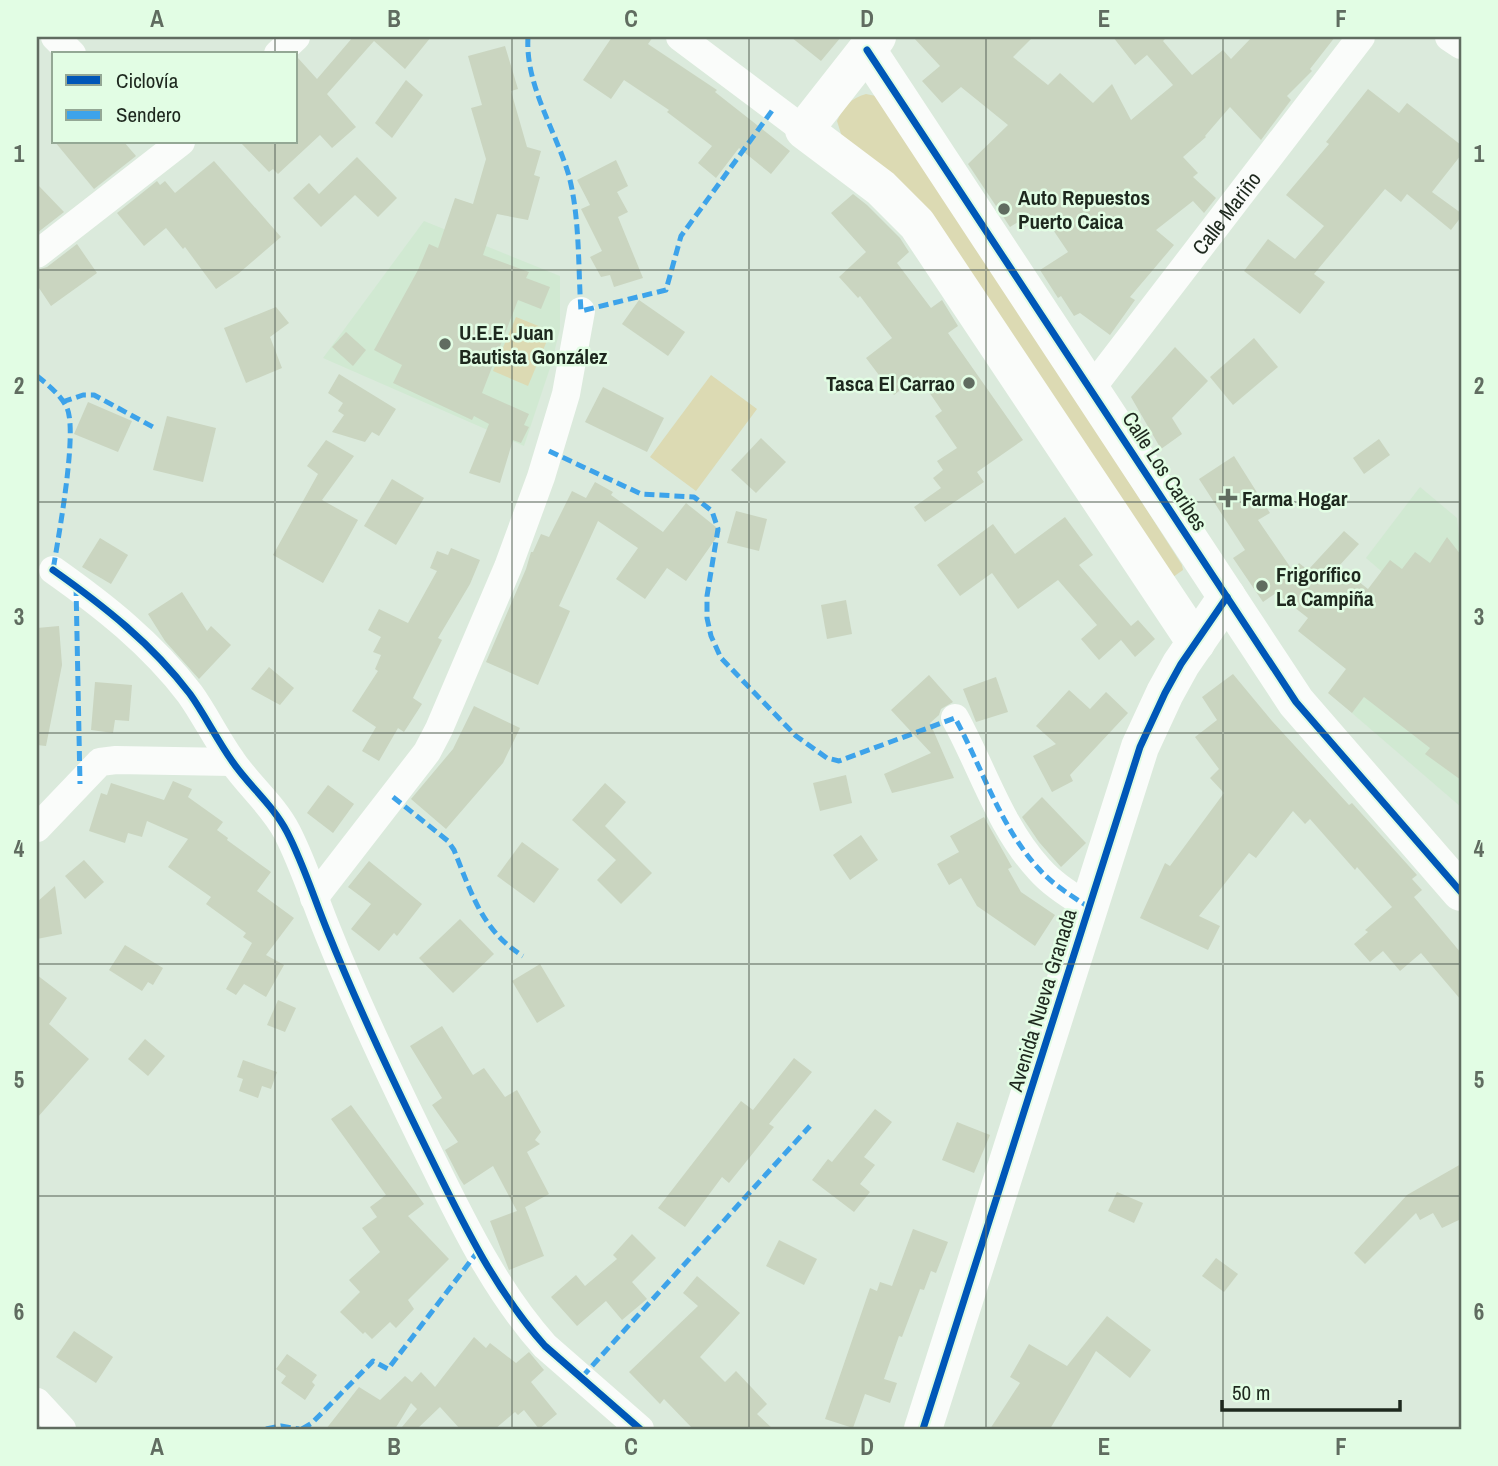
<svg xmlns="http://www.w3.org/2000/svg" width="1498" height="1466" font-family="'Archivo Narrow',sans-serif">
<rect width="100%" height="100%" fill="#dbeadc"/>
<g fill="#d1e9d2">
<polygon points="424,221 560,276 560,329 551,365 524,446 323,358"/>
<polygon points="1420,487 1457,518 1461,555 1461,807 1352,713 1428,611 1366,558"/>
</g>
<g fill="#dcdab3">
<path d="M866,94L876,96L958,214L1182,565L1183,570L1173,577L842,137L837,121C843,107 851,98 866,94Z"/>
<polygon points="516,317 551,331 528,386 493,371"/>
<polygon points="711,375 757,409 696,491 650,457"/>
</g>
<g fill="#cad5c0">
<polygon points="353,37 431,37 405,69 374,41 327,94 356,127 332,148 320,135 278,174 273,169 269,172 240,142 296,142 296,60 298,58 317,79"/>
<polygon points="612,37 653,37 648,44 717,90 715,92 790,151 771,174 739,148 716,178 698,163 712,146 667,112 669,110 624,80 611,99 583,80"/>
<polygon points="791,37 841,37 821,61"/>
<polygon points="913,37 1033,37 1013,57 1048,85 1060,73 1093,103 1112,84 1131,120 1173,85 1147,55 1135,65 1113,37 1167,37 1163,41 1192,75 1223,50 1231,59 1252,37 1335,37 1310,69 1312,71 1287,96 1291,100 1261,140 1230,107 1205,136 1206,137 1183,157 1198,173 1193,177 1216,198 1204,213 1193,201 1156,230 1174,245 1130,297 1135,300 1110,335 1080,313 1074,316 1061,296 1058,298 1040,270 1068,252 1043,215 1022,229 1018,222 1010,227 968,164 1008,125 961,87 942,103 922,81 940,66"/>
<polygon points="505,46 518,89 511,91 527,147 541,151 534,175 540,177 528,220 497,214 483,255 529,272 526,278 550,287 541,309 518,300 482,393 529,414 524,425 529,427 521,443 513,440 500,483 469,473 489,424 474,416 472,420 393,383 402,365 374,350 418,270 429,244 438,248 455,198 473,204 486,159 471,108 482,105 468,56"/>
<polygon points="406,80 423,95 392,138 375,123"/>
<polygon points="1368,89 1399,113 1407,103 1461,145 1461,155 1432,192 1461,213 1461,217 1451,230 1407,194 1401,202 1385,189 1314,274 1325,282 1300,314 1244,271 1268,239 1295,259 1324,226 1286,195 1329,144 1326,142"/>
<polygon points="55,142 124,142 136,156 94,189"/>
<polygon points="357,157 397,198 378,217 355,195 321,227 293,198 309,183 319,194"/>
<polygon points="616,160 628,186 617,192 628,212 618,217 643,278 614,287 610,275 601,277 590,257 602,251 581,209 590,205 577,180"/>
<polygon points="214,161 281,237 238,274 216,289 185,247 183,249 166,228 144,246 117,213 157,181 160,185 165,181 175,193"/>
<polygon points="37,184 64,212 37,233"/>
<polygon points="853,194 867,205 900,238 909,252 897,263 931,308 942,300 958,326 948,333 1023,440 977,472 984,482 925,522 914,507 941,488 933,478 943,470 937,461 957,448 935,416 942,411 918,376 894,395 866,358 892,338 860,296 858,298 839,277 866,252 831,213"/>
<polygon points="77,244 97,273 51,306 37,285 37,270 47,267"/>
<polygon points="639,300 685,332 668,356 622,324"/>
<polygon points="276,307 289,323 270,337 282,368 246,383 224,328"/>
<polygon points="346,332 366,350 353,366 332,347"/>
<polygon points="1254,338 1278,367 1233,405 1210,377"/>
<polygon points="1175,347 1208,381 1172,418 1182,434 1161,449 1131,397"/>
<polygon points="339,374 396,409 379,436 372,432 365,442 332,432 344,415 338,411 343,403 328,393"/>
<polygon points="603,387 664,418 647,452 585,422"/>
<polygon points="88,402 132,421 118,452 74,434"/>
<polygon points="167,416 216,428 203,482 153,470"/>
<polygon points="761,438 786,462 756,493 731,470"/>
<polygon points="1379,439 1390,455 1364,474 1353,458"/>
<polygon points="326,440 354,456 322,500 358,520 323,583 273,555 318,474 307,466"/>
<polygon points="1234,456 1270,513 1258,520 1293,571 1299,563 1308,570 1344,531 1359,544 1339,566 1368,589 1390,560 1402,569 1415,552 1430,563 1447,537 1461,555 1461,780 1425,754 1430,748 1364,697 1352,713 1328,693 1346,669 1298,631 1308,618 1276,593 1263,602 1233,558 1245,550 1199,479"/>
<polygon points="392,479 424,498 396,545 364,526"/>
<polygon points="595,482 613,492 611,495 663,532 686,503 721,531 686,581 667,568 645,599 616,579 638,548 598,521 559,606 570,611 538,685 486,662 526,569 531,552 533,552 541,534 549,537 572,491 586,498"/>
<polygon points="736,511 767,519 759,551 727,543"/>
<polygon points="1065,517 1093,555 1079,565 1131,626 1138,620 1155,639 1135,657 1121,640 1099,660 1081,639 1097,625 1058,580 1018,609 992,573 960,596 937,565 993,524 1015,554"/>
<polygon points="100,538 128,555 111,584 82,567"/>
<polygon points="451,548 480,560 470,584 438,638 442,640 413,698 422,704 404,732 398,728 379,761 362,751 376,727 352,711 378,671 375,669 381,655 373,652 381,637 368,630 379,609 408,623 437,571 430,568 437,551 448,555"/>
<polygon points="182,592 207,631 211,626 231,645 199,679 165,641 148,614"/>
<polygon points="846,600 852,634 827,639 821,605"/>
<polygon points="59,626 62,665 46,746 37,745 37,628"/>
<polygon points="269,667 294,688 280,705 251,689"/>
<polygon points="1233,674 1272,721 1349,805 1352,803 1417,875 1412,879 1422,890 1414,897 1461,953 1461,1000 1421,953 1400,971 1383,951 1370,962 1354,944 1368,932 1365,930 1392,907 1357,867 1355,870 1310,819 1305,824 1293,811 1256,858 1249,853 1199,916 1220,926 1208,950 1140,918 1165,863 1170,866 1224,793 1210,778 1219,769 1195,737 1217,720 1202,697"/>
<polygon points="929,675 953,702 941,709 939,715 930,723 954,778 892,793 884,774 931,753 891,710"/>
<polygon points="996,677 1008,712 976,722 963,689"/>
<polygon points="95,682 132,685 129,721 115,720 113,733 91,730"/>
<polygon points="1069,690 1090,709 1106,692 1128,713 1070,775 1073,781 1052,792 1033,756 1056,744 1036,726"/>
<polygon points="474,706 520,728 503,763 446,829 411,799 453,749"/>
<polygon points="846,775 852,803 820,811 813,783"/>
<polygon points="173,781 192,789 188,797 223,822 217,830 228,838 227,840 271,872 257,891 294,918 266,955 284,965 266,997 244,984 236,995 226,989 252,943 243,937 246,933 206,904 211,897 168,867 188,839 147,821 142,837 128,833 125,843 89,831 101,793 107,795 111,783 164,800"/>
<polygon points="605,783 626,802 605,826 652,873 621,904 597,880 616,860 572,820"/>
<polygon points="328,785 354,804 333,833 307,813"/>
<polygon points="1042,797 1086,843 1061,867 1039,842 1022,817"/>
<polygon points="984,817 1012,867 1008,869 1021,892 1055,915 1035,946 977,906 961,878 949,885 937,864 959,852 950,836"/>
<polygon points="861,835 878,860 850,880 833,855"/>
<polygon points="522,842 559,869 534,903 497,876"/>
<polygon points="84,860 104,882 85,899 65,876"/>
<polygon points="369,861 422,904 397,936 394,933 379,951 351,929 371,904 348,887"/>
<polygon points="55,886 62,934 37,939 37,902"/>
<polygon points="460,919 494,954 453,993 419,958"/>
<polygon points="125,945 163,968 153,985 148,982 142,991 109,970"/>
<polygon points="540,964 565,1006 537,1023 512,981"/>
<polygon points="37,975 67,998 49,1024 89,1059 37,1118"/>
<polygon points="278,1000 296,1008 285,1032 267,1025"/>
<polygon points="442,1026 473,1075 484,1068 505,1097 517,1090 541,1132 535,1140 540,1144 527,1152 549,1194 520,1210 525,1207 544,1256 509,1270 490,1221 517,1211 493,1166 464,1185 460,1179 445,1150 458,1142 432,1105 442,1098 410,1046"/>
<polygon points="145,1039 165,1056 148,1076 128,1059"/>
<polygon points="794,1058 812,1072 769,1124 774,1127 729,1183 722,1177 685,1227 658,1208 741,1101 753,1110"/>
<polygon points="243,1060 277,1072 271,1089 262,1086 258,1098 239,1091 243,1079 237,1077"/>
<polygon points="351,1105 424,1204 408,1216 449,1259 408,1300 414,1309 396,1328 390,1322 372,1339 365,1332 363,1334 340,1312 360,1292 349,1280 380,1252 362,1228 377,1217 370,1207 386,1195 331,1119"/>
<polygon points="875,1109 892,1122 864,1157 875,1165 860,1184 870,1192 854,1212 812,1180 828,1159 832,1162"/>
<polygon points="957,1122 990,1135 974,1173 942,1160"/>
<polygon points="1461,1164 1461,1219 1442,1228 1433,1213 1420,1220 1416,1213 1365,1264 1354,1253 1407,1195"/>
<polygon points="1117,1192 1143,1203 1134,1223 1108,1211"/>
<polygon points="913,1229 948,1242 936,1273 931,1271 924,1290 920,1289 902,1337 899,1336 884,1379 897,1383 890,1403 865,1394 853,1428 825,1419 870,1288 877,1291 880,1282 892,1286"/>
<polygon points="632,1234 656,1258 632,1282 647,1299 622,1320 606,1301 577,1326 551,1297 576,1275 585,1286 617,1259 613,1255"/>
<polygon points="779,1240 817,1259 804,1285 766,1266"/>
<polygon points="1216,1258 1238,1274 1224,1292 1202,1276"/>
<polygon points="697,1276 740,1313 700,1357 725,1382 736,1371 767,1404 757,1414 773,1429 693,1429 664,1399 660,1404 629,1372 698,1306 683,1293"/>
<polygon points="1107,1316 1151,1350 1130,1378 1096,1351 1050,1429 990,1429 1020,1383 1010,1377 1029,1344 1067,1366"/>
<polygon points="74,1331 113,1357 96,1383 56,1357"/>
<polygon points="474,1337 486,1348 490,1343 516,1363 529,1352 544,1370 531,1382 557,1414 539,1429 524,1410 518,1415 515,1412 495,1429 460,1429 440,1407 417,1429 405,1429 402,1427 417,1409 411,1403 395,1429 326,1429 359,1387 380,1400 405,1376 412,1382 421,1372 435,1387"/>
<polygon points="287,1354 317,1375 312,1382 315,1385 305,1400 281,1383 286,1376 276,1369"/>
</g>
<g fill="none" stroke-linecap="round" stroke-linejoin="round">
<g stroke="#fafcfa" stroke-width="28">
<polyline points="55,37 72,54"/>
<polyline points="680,37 804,130"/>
<polyline points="1449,37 1461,45"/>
<polyline points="278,54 296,37"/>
<polyline points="37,254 181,142"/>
<path id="s1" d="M1091,389L1361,37"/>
<path d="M53,570C104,606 152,644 190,694C205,715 217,740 232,761C249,786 273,805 287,832C303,863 314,898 327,930C357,1005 392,1079 428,1152C461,1219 494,1289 545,1346L640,1429"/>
<path d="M955,718C982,767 1000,827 1039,869C1053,885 1072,896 1090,908"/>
<polyline points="37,828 100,762 116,760 232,762"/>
<polyline points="314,898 427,752 439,729 508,567 541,477 566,394 581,311"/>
<polyline points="37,1402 62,1429"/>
</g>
<g stroke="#fafcfa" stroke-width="38">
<polyline points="877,37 804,130 881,188 917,224 1196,643"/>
<polyline points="867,50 1296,702 1461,892"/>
<polyline points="923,1429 1140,747 1165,693 1181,664 1227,597"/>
</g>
<g stroke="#3da3ea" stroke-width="5" stroke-dasharray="10 5" stroke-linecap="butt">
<path d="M528,37C525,85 556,131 569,176C580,219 578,267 581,311L666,290L681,236L774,108"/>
<path d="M37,376C47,384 61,395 67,408C78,432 58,539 53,570"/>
<polyline points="62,402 83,395 94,395 153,427"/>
<path d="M549,451L641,494L694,497L712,511L718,529L707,596V618L711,636L721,658L796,736L827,758L839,761L955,718C982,767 1000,827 1039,869C1053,885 1072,896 1090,908"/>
<polyline points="76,586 80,784"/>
<path d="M393,797L448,841L454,850C471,892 482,931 523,956"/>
<polyline points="582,1377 810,1126"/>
<polyline points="266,1429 281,1426 299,1429"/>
<polyline points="302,1429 312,1423 373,1361 388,1369 479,1250"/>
</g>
<defs>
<g id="cycleway">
<polyline points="867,50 1296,702 1461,892"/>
<path d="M53,570C104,606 152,644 190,694C205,715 217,740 232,761C249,786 273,805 287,832C303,863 314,898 327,930C357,1005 392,1079 428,1152C461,1219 494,1289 545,1346L640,1429"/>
<polyline points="923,1429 1140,747 1165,693 1181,664 1227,597"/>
</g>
</defs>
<use href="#cycleway" stroke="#e2fde4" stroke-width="11"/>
<use href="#cycleway" stroke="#0057b8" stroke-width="7"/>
</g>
<path fill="none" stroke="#606c60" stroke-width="2" stroke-opacity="0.55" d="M275,37V54M512,37V1429M749,37V1429M986,37V1429M1223,37V1429M275,142V1429M37,270H1461M37,502H1461M37,733H1461M37,964H1461M37,1196H1461"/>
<g fill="#606c60" stroke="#e2fde4" stroke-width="2.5">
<circle cx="1004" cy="209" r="7"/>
<circle cx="445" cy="344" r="7"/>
<circle cx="969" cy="383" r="7"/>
<path d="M1224.5 487.5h7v7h7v7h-7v7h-7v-7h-7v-7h7z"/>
<circle cx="1262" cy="586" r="7"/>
</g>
<g text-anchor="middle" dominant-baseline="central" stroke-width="5" stroke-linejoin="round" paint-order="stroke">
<g font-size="21" font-weight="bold" fill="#1e281e" stroke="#e2fde4" text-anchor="start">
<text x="1018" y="197">Auto Repuestos<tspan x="1018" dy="24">Puerto Caica</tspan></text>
<text x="459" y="332">U.E.E. Juan<tspan x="459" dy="24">Bautista González</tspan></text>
<text x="955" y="383" text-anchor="end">Tasca El Carrao</text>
<text x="1242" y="498">Farma Hogar</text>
<text x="1276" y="574">Frigorífico<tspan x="1276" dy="24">La Campiña</tspan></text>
</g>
<g font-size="21" fill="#1e281e" stroke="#e2fde4">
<text stroke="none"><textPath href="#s1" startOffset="222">Calle Mariño</textPath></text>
<text transform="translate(1165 471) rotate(57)">Calle Los Caribes</text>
<text transform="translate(1042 1000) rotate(-73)">Avenida Nueva Granada</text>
</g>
</g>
<rect width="1498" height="1466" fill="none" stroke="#e2fde4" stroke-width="77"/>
<rect x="52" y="52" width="245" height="91" fill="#e2fde4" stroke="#94a895" stroke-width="2"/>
<rect x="66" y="75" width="35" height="10" fill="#0057b8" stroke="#94a895" stroke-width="2"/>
<text x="116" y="88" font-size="21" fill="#1e281e">Ciclovía</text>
<rect x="66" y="110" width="35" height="10" fill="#3da3ea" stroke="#94a895" stroke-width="2"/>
<text x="116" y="122" font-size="21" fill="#1e281e">Sendero</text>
<path d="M1222 1400v10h178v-10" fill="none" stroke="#1e281e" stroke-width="3.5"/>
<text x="1232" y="1400" font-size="21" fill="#1e281e" stroke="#e2fde4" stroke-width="5" paint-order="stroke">50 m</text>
<rect x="38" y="38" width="1422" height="1390" fill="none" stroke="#606c60" stroke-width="2.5"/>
<g font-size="23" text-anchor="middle" font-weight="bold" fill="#606c60">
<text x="157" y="27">A</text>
<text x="394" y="27">B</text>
<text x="631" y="27">C</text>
<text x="867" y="27">D</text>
<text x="1104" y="27">E</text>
<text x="1341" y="27">F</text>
<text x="19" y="162">1</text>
<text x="1479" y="162">1</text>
<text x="19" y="394">2</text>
<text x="1479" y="394">2</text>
<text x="19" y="625">3</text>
<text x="1479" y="625">3</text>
<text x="19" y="857">4</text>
<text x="1479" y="857">4</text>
<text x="19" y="1088">5</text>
<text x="1479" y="1088">5</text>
<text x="19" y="1320">6</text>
<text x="1479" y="1320">6</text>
<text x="157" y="1455">A</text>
<text x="394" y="1455">B</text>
<text x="631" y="1455">C</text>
<text x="867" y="1455">D</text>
<text x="1104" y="1455">E</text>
<text x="1341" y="1455">F</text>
</g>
</svg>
